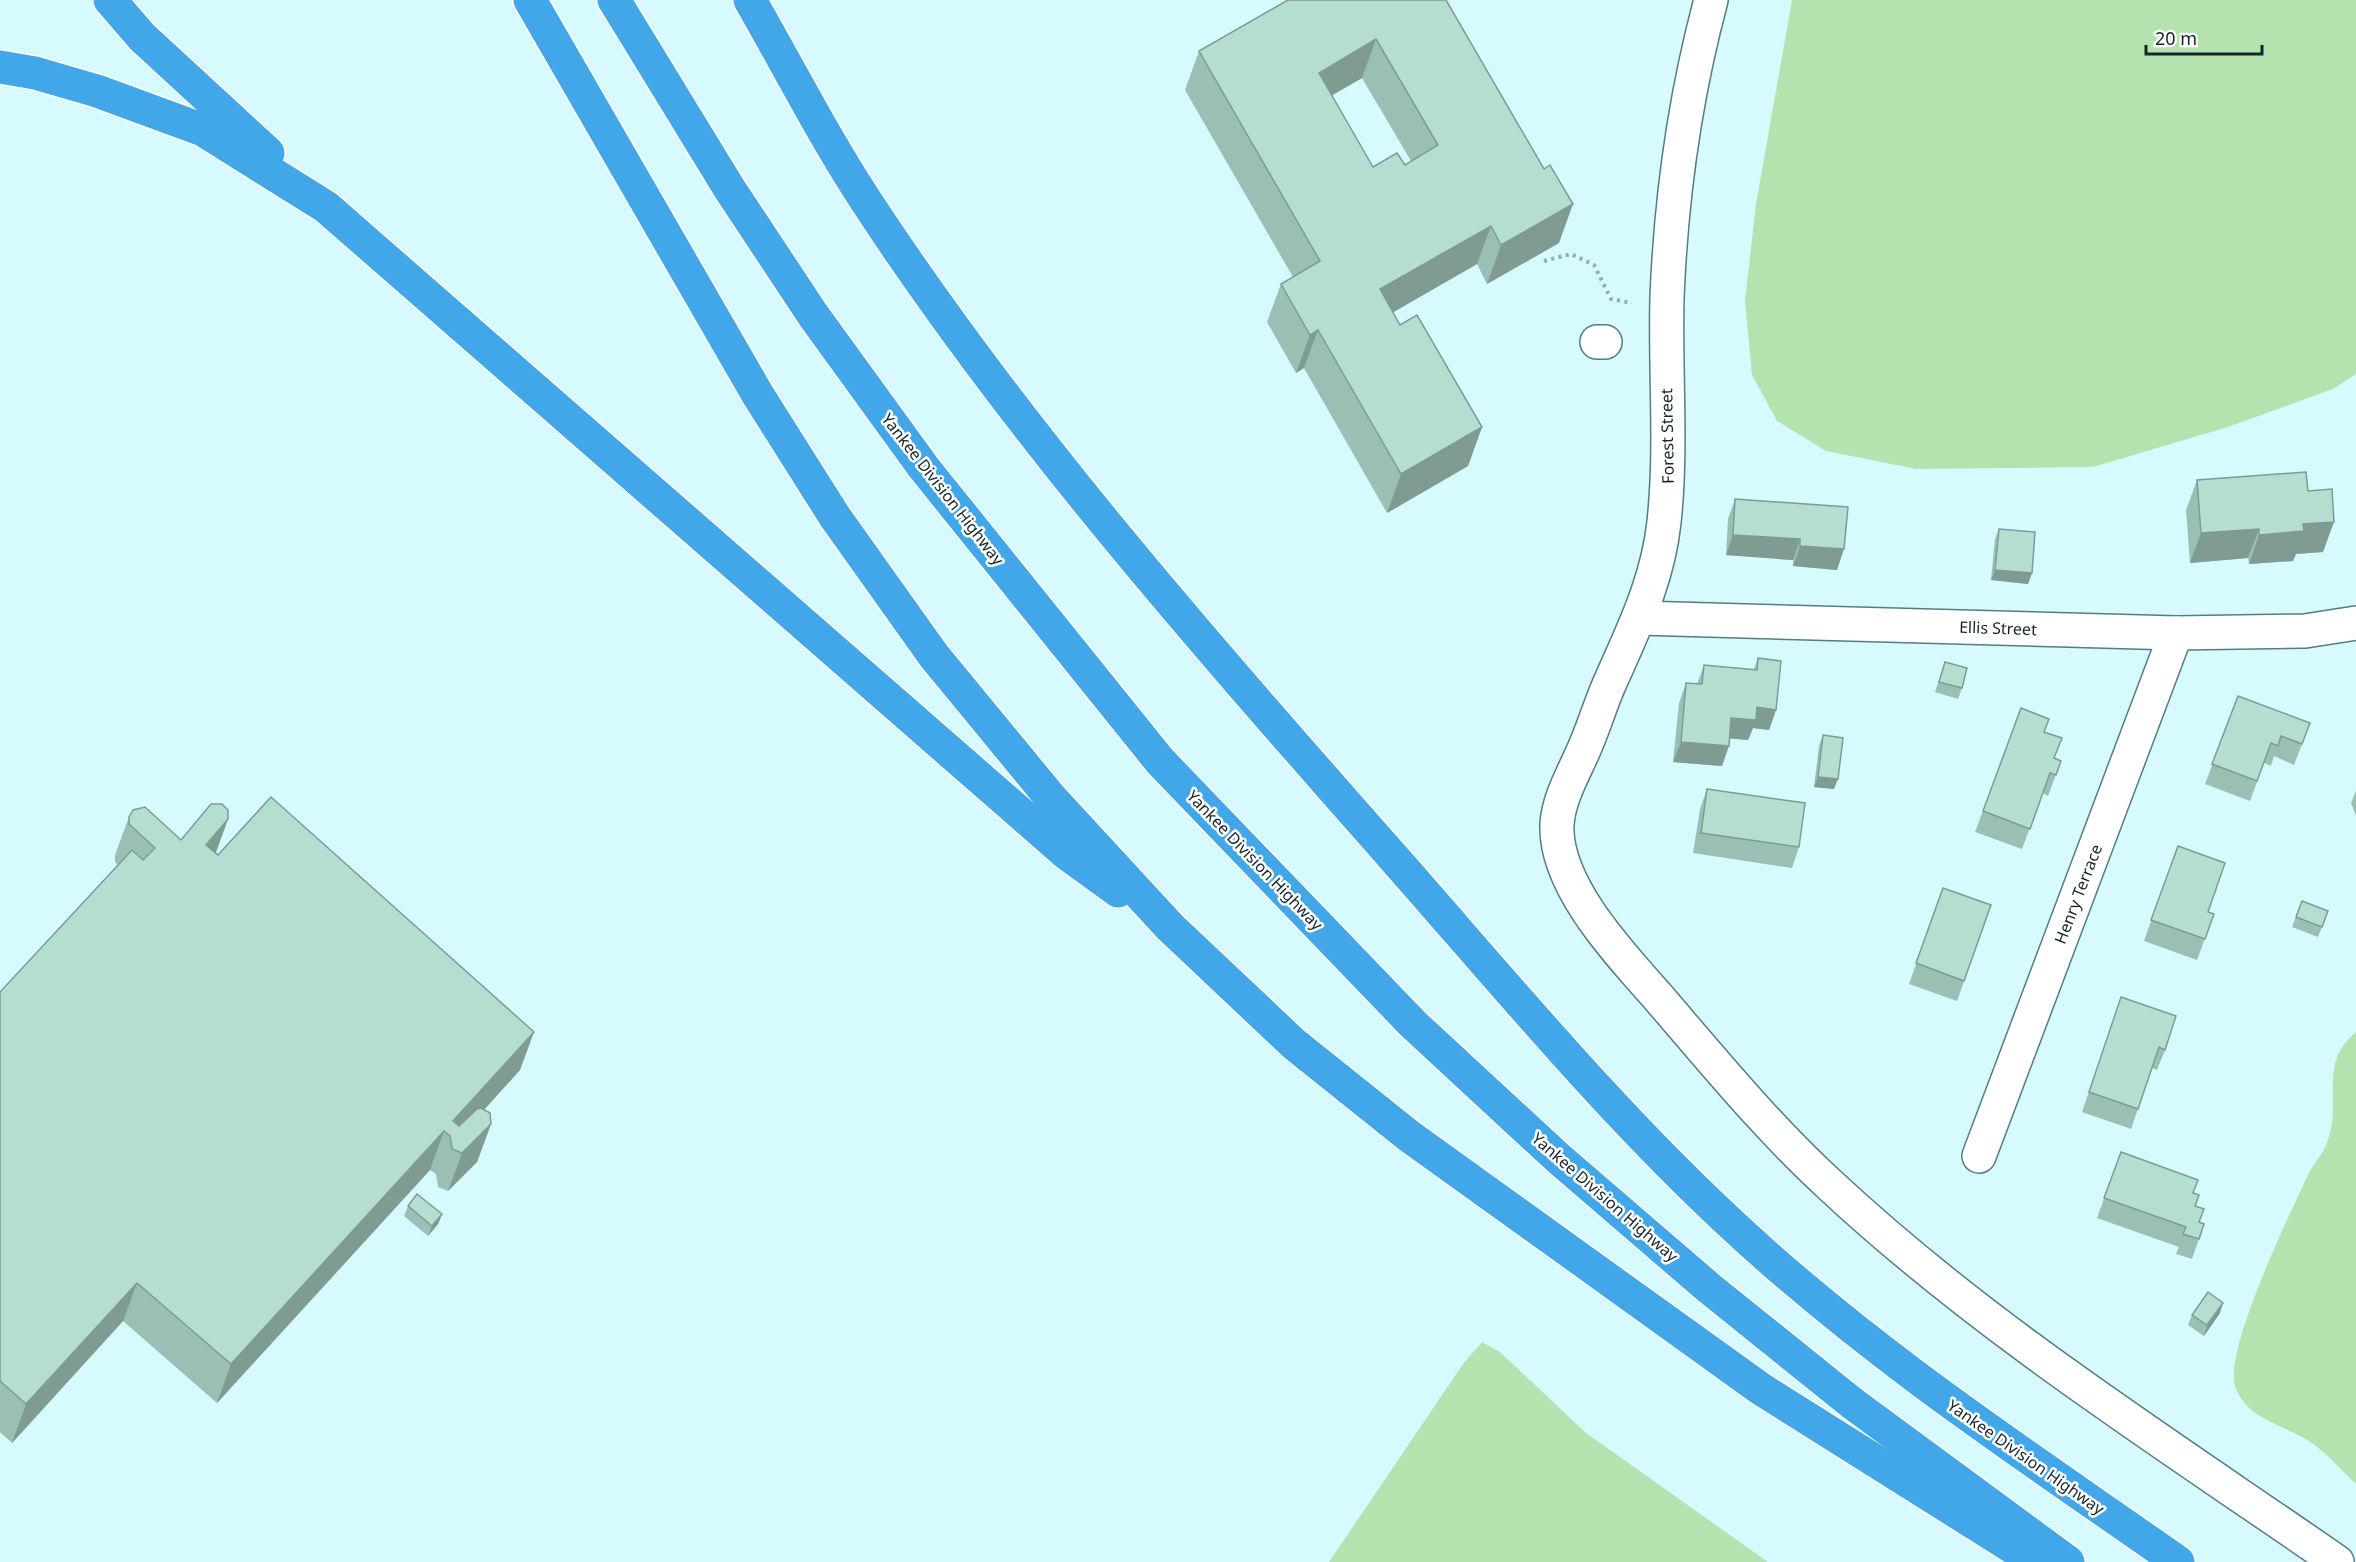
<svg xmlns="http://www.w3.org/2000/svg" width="2356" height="1562" font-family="'Noto Sans',sans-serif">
<rect width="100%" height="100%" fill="#d6faff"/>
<g fill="#b5e3af">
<polygon points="1792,0 2356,0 2356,374 2333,389 2228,427 2093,467 1916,469 1826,451 1777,421 1752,375 1745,301 1756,204"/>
<path d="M2356,1032V1484C2341,1470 2326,1452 2309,1441C2282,1424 2246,1419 2235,1386C2224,1349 2291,1211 2309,1173C2314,1163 2322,1155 2326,1145C2344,1104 2316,1065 2356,1032Z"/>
<polygon points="1482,1342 1500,1352 1586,1433 1768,1562 1329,1562 1463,1364"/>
</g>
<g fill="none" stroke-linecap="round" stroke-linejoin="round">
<defs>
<g id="minor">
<path d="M1711,0C1685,97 1671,197 1667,298C1665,373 1672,448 1664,522C1658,579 1635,626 1612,678C1602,699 1596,721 1587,742C1577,768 1559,795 1557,824C1554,885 1620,954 1658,997C1713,1061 1767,1127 1829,1184C1983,1328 2164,1442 2337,1562"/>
<polyline points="1597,342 1605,342"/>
<polyline points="1639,618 2176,633 2305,631 2356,623"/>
<polyline points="1979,1156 2176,633"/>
</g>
<g id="highway">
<polyline points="110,0 142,37 268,153"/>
<polyline points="530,0 758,395 835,517 934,656 1051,798 1170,927 1294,1044 1409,1136 1761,1389 2036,1562"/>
<polyline points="614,0 729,188 813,315 924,468 1160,761 1413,1024 1558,1158 1709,1288 1852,1403 2068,1562"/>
<path d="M750,0C789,68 825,139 868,204C1021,437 1208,647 1392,856C1505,984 1615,1118 1741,1233C1878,1359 2027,1456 2178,1562"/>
<polyline points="0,67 35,73 97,91 203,130 326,207 1067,854 1118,891"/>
</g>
</defs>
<use href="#minor" stroke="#547d83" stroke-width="36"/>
<use href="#highway" stroke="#fff" stroke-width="36"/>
<polyline stroke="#90adb2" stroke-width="4" stroke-dasharray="3 4.5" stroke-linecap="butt" points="1544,261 1571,254 1594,265 1611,299 1632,303"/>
<use href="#minor" stroke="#fff" stroke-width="33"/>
<use href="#highway" stroke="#42a7e9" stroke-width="33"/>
</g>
<g fill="#9cbfb4" fill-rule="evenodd">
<path d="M1446,0L1559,243L1487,284L1477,264L1393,312L1400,325L1482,427L1468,466L1387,513L1304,368L1296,373L1267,322L1281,284L1293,277L1185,90L1199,51ZM1362,78L1411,161L1405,165L1373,167L1332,95Z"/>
<polygon points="2197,480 2308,491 2323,552 2296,554 2293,561 2249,564 2248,558 2190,563 2186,510"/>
<polygon points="1735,499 1848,507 1837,570 1793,566 1793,560 1726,555 1728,519"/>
<polygon points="1999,529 2032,573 2028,584 1991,580 1995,539"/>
<polygon points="1758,658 1776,710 1769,730 1753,728 1748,740 1730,738 1722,766 1673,762 1679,703 1686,683 1697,684 1704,665 1754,669"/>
<polygon points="1945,662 1962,688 1958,699 1935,692"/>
<polygon points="2238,696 2310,723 2294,765 2274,756 2271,766 2264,763 2250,801 2205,784"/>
<polygon points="2021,708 2045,732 2054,758 2061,761 2048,796 2043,793 2022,849 1975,832"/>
<polygon points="1823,735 1834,789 1814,787 1819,746"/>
<polygon points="1707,789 1799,847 1792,868 1693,853 1700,809"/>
<polygon points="2356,791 2356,816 2351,803"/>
<polygon points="129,817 181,840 228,819 216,853 520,1070 484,1110 491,1124 477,1162 448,1191 438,1187 436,1174 430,1170 217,1403 123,1321 12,1443 0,1432 0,992 118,865 115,862 115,855"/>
<polygon points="2178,846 2208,912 2214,914 2197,960 2144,941"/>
<polygon points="1943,888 1991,905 1957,1001 1909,984"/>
<polygon points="2302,901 2328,911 2318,937 2292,927"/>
<polygon points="2121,997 2165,1050 2157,1070 2152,1068 2131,1129 2082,1112"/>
<polygon points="2121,1152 2193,1193 2195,1206 2199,1222 2204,1224 2192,1259 2176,1254 2179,1247 2097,1218"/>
<polygon points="408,1206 442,1214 438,1224 428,1236 404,1216"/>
<polygon points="2220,1313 2204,1336 2188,1325 2192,1315"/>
</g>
<g fill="#7f9b92">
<polygon points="1376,39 1362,78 1305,111 1319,73"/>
<polygon points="1573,204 1559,243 1487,284 1501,245"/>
<polygon points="1491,226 1477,264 1366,328 1380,289"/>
<polygon points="1318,330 1304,368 1296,373 1310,335"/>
<polygon points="1482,427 1468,466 1387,513 1401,474"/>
<polygon points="2334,522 2323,552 2296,554 2293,561 2249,564 2259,535 2303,524"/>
<polygon points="2259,529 2248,558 2190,563 2201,533"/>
<polygon points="1733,535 1800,539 1793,560 1726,555"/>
<polygon points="1800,546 1844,549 1837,570 1793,566"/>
<polygon points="1995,570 2032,573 2028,584 1991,580"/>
<polygon points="1757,707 1776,710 1769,730 1753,728 1748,740 1724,738 1731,718"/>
<polygon points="1681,742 1729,746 1722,766 1673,762"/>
<polygon points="1818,777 1838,779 1834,789 1814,787"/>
<polygon points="228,819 214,857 206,845"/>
<polygon points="534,1032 520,1070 451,1146 453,1121"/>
<polygon points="491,1124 477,1162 448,1191 462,1153"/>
<polygon points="444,1131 430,1170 217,1403 231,1364"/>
<polygon points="442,1214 438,1224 428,1236 432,1226"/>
<polygon points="137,1283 123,1321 12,1443 26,1404"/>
<polygon points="2223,1303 2220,1313 2204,1336 2207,1325"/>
</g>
<g fill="#b5ded1" stroke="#7f9b92" stroke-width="1.5" fill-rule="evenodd">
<path d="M1288,0H1446L1544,169L1550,165L1573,204L1501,245L1491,226L1380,289L1400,325L1417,315L1482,427L1401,474L1318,330L1310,335L1281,284L1320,261L1199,51ZM1376,39L1438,145L1405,165L1397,153L1373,167L1319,73Z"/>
<polygon points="2306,472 2308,491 2332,489 2334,522 2303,524 2304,531 2259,535 2259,529 2201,533 2197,480"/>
<polygon points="1735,499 1848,507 1844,549 1800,546 1800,539 1733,535"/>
<polygon points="1999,529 2035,532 2032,573 1995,570"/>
<polygon points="1758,658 1781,661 1776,710 1757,707 1756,720 1731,718 1729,746 1681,742 1686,683 1702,684 1704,665 1757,670"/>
<polygon points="1945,662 1967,668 1962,688 1939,682"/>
<polygon points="2238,696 2310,723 2302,744 2281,736 2278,746 2271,743 2257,781 2212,764"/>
<polygon points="2021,708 2049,719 2044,732 2062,738 2054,758 2061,761 2056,775 2050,773 2030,829 1983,811"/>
<polygon points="1823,735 1843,738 1838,779 1818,777"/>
<polygon points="1707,789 1805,803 1799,847 1701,833"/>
<polygon points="271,797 534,1032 453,1121 459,1126 477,1109 481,1108 490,1113 491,1124 462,1153 452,1149 450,1136 444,1131 231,1364 137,1283 26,1404 0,1381 0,992 132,850 143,860 155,848 129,824 129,817 133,810 145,807 181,840 211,804 222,804 228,810 228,819 206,845 218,855"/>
<polygon points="2178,846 2225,863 2208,912 2214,914 2205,939 2151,920"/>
<polygon points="1943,888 1991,905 1964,981 1916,963"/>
<polygon points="2302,901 2328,911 2322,927 2296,917"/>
<polygon points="2121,997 2176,1016 2165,1050 2159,1047 2138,1109 2089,1092"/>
<polygon points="2121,1152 2198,1180 2193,1193 2199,1195 2195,1206 2204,1209 2199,1222 2204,1224 2199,1239 2183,1234 2186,1227 2104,1198"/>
<polygon points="417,1194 442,1214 432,1226 408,1206"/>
<polygon points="2208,1292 2223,1303 2207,1325 2192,1315"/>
</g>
<g text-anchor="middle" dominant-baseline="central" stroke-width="5" stroke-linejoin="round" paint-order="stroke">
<g font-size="16" fill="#142528" stroke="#fff">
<text transform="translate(1667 436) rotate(-91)">Forest Street</text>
<text transform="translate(943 489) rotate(52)">Yankee Division Highway</text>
<text transform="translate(1998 628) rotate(2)">Ellis Street</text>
<text transform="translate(1255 860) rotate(46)">Yankee Division Highway</text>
<text transform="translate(2078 894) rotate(-69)">Henry Terrace</text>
<text transform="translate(1605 1197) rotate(41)">Yankee Division Highway</text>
<text transform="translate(2026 1457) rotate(35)">Yankee Division Highway</text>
</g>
</g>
<path d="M2146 45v9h116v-9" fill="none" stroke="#142528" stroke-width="3"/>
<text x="2155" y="45" font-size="18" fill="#142528" stroke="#ffffff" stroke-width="4.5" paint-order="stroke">20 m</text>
</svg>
